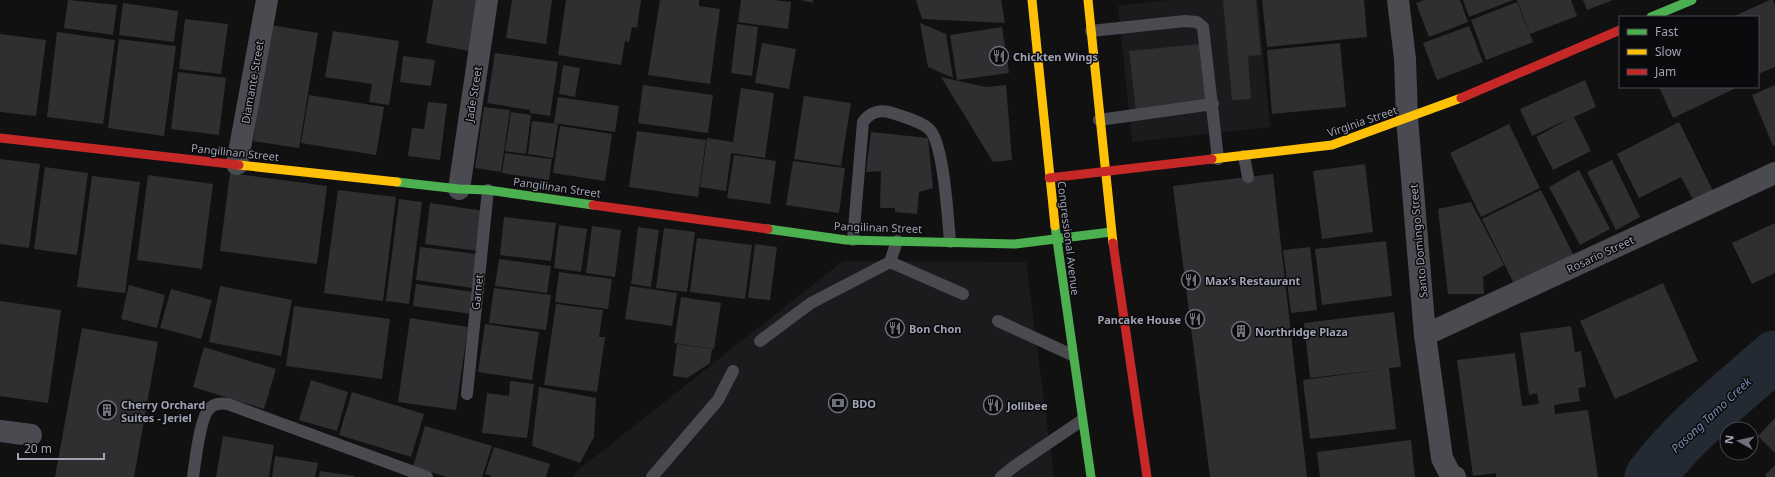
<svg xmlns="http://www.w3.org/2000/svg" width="1775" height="477" font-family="'Noto Sans',sans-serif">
<rect width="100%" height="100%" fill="#111"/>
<g fill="#1b1b1d">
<polygon points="1168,0 1258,0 1270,127 1132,142 1118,6"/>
<polygon points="843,261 1026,262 1054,477 572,477 577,471"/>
</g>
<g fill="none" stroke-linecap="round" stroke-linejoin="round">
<path stroke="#242a33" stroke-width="51" d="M1650,477C1684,431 1733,393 1775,356"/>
</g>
<g fill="#2f2f31">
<polygon points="68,0 117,5 113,35 64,28"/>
<polygon points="433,0 477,0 469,51 426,43"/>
<polygon points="512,0 552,0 546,44 506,38"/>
<polygon points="566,0 641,0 637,28 632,27 629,42 625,41 621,65 558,55"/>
<polygon points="660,0 699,0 699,6 720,9 710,84 648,75"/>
<polygon points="741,0 774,0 791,2 788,29 738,22"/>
<polygon points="801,0 813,0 813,3"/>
<polygon points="916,0 1001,0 1005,23 922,19"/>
<polygon points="1223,0 1256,0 1261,55 1248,56 1251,99 1232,100"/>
<polygon points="1262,0 1364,0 1367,37 1267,47"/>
<polygon points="1424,0 1460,0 1468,22 1429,37 1416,3"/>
<polygon points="1463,0 1513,0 1469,17"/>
<polygon points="1517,0 1571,0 1577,16 1530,34"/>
<polygon points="1583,0 1613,0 1587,10"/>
<polygon points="1770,0 1773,0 1775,5 1775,67 1758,74 1758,17 1732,17"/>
<polygon points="1517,2 1533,42 1486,60 1471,20"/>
<polygon points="123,3 178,11 174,42 119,35"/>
<polygon points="185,19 228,24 221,74 179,69"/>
<polygon points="920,23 946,34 953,78 928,67"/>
<polygon points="737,24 758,27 752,76 731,73"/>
<polygon points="271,25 318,33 299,148 253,141"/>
<polygon points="1469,26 1483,62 1437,80 1423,43"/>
<polygon points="1002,27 1009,73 957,80 950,35"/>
<polygon points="333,31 399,41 389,105 369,102 372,84 325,77"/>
<polygon points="57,32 115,40 103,124 47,117"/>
<polygon points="0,34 46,40 36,116 0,112"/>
<polygon points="119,39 176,46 164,136 108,128"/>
<polygon points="762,43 796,49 789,89 755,83"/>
<polygon points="1340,43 1346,107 1272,114 1267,50"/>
<polygon points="1200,44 1206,103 1136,111 1129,51"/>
<polygon points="495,53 558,62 550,116 530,113 530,110 487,103"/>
<polygon points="403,56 435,60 431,86 400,82"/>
<polygon points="563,65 580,68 575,97 559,94"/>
<polygon points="178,72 226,78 219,135 171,129"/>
<polygon points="941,77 986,87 1006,85 1012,160 993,162"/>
<polygon points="1585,80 1596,107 1574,117 1591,151 1553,170 1536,137 1571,118 1532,136 1520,109"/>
<polygon points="643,85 713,95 708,133 638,123"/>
<polygon points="1775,85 1775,145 1773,146 1752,95"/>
<polygon points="1659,87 1733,87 1734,89 1673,118"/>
<polygon points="741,88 774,93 765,158 731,153 726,191 700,187 707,138 733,142"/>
<polygon points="309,95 384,107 376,155 301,143"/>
<polygon points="804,96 851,103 841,166 794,159"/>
<polygon points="558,97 619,106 615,132 554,123"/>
<polygon points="428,102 447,104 440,160 408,156 412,128 424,129"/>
<polygon points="484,107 510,110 501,172 475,168"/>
<polygon points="511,112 531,115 526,154 505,151"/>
<polygon points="532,121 558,124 553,158 528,154"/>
<polygon points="1679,122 1713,191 1694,201 1681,177 1639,198 1617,154"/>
<polygon points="1509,124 1540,188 1481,217 1450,153"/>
<polygon points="560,126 612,134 605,181 553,173"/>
<polygon points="637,131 706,140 698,197 629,187"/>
<polygon points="871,132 928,138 933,188 919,192 917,214 895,212 895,208 880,208 881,171 866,172"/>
<polygon points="505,153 552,159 549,180 502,173"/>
<polygon points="734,155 776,161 770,204 727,198"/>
<polygon points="0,159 40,164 29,248 0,244"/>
<polygon points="1612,160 1640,217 1616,230 1587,172"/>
<polygon points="793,161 845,168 839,213 786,205"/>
<polygon points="1365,164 1373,232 1322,239 1313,171"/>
<polygon points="45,167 88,173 77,255 34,249"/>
<polygon points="1579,170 1610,229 1580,245 1549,187"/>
<polygon points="230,173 327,186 317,264 220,251"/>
<polygon points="1273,174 1307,477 1210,477 1173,186"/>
<polygon points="148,175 213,184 202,269 137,260"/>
<polygon points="92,176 140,182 125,293 77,287"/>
<polygon points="338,190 396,197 383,301 324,293"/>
<polygon points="1541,190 1574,256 1515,286 1482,219"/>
<polygon points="399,199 422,202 409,304 386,301"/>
<polygon points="1471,202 1504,265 1483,277 1484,294 1448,294 1438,209"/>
<polygon points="430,203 484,211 479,251 425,244"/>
<polygon points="504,217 556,223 551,261 500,255"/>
<polygon points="1775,223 1775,273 1752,284 1732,243"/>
<polygon points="559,225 587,229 581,272 554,268"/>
<polygon points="592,226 621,230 615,277 586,273"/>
<polygon points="638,227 659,230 651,287 631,284"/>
<polygon points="664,228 695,232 687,292 656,288"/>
<polygon points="697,238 752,245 745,299 690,292"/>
<polygon points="1386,241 1392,296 1322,305 1315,249"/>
<polygon points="755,244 777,247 770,300 748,298"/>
<polygon points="420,247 477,254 472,288 416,280"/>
<polygon points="1310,247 1317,310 1291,313 1283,250"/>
<polygon points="499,259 551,266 547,293 495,286"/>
<polygon points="559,272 612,279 608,309 555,302"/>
<polygon points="1663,283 1698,361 1615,399 1580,321"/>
<polygon points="416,284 474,292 472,314 413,306"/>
<polygon points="129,285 165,295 157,328 121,319"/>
<polygon points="220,286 292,300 281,356 209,342"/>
<polygon points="630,286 677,293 672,326 625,319"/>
<polygon points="494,288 551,295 546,330 489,323"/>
<polygon points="171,289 212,300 201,339 160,328"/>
<polygon points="681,297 721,303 714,349 674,343"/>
<polygon points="0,301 61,310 48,403 0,396"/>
<polygon points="556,304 603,310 599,337 605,337 597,392 544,385"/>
<polygon points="294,306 390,319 382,379 286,366"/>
<polygon points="1394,312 1401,367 1389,368 1396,429 1310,439 1303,380 1379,370 1310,378 1304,323"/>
<polygon points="410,318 468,327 456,410 398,402"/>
<polygon points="485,324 539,332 532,380 478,372"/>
<polygon points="1571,326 1575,352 1581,351 1586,387 1578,388 1580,401 1554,405 1555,414 1588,410 1598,477 1496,477 1496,473 1473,476 1457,360 1515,353 1522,406 1539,404 1537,393 1529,395 1520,333"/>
<polygon points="82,328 158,342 134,477 55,477"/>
<polygon points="677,344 712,349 710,363 687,378 673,376"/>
<polygon points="204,347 276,369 264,409 193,387"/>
<polygon points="311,380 348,392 337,431 299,420"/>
<polygon points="510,381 534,384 527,438 482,433 487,393 509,396"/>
<polygon points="539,387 596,398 594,437 580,463 532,446"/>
<polygon points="352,392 424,414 411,457 339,435"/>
<polygon points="1775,418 1775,453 1758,436"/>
<polygon points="425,426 492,446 482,477 447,477 413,467"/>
<polygon points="223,436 274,445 269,477 216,477"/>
<polygon points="1411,440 1415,477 1320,477 1317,452"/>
<polygon points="494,447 550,464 546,477 491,477 492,476 485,474"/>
<polygon points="275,456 318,463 315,477 272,477"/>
<polygon points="1775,465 1775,477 1767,477 1765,475"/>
<polygon points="320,471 355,476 354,477 319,477"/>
</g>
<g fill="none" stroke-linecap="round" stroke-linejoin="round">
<g stroke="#4a4b51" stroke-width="12">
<polyline points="1091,31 1185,21 1197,22 1203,27 1218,159"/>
<polyline points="1099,120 1213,104"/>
<polyline points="1244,156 1248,177"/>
<path d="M853,240L863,122C870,112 881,109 892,113C904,117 920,121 929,129C944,142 948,220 950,242"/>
<polyline points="890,262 963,294"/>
<polyline points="998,321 1072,355"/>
<polyline points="760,341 811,303 890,262 897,241"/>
<polyline points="467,394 488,190"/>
<path d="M193,477C195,463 200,416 210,408C215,403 221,403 228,404L427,477"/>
<polyline points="652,477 718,400 733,371"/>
<polyline points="1001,477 1016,465 1081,421"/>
</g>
<g stroke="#4a4b51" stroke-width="22">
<polyline points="1398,0 1405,59 1407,118 1425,335 1442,458 1450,474 1455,477"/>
<polyline points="237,164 267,0"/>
<polyline points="459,189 487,0"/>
<polyline points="1425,335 1775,173"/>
<polyline points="0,431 31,435"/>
</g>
<g stroke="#4caf50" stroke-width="9">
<polyline points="1651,17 1692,0"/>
<polyline points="397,182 459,189 488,190 593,205"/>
<polyline points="1055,226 1091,477"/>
<polyline points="768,229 846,240 1015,244 1111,232"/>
</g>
<g stroke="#ffc107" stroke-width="9">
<polyline points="1032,0 1055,226"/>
<polyline points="1088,0 1113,243"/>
<polyline points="1212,159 1332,145 1461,98"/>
<polyline points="239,165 397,182"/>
</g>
<g stroke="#c62828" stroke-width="9">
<polyline points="1461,98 1620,30"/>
<polyline points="0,138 239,165"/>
<polyline points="1049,178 1212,159"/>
<polyline points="593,205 768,229"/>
<polyline points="1113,243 1147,477"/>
</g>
</g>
<defs>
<symbol id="restaurant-ring" viewBox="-11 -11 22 22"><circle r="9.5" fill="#0b0b0d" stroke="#6e707b" stroke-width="1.5"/><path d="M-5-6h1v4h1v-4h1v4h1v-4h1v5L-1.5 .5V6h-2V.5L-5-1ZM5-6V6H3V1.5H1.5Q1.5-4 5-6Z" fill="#6e707b"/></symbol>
<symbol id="building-ring" viewBox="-11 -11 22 22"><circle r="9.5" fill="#0b0b0d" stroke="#6e707b" stroke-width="1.5"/><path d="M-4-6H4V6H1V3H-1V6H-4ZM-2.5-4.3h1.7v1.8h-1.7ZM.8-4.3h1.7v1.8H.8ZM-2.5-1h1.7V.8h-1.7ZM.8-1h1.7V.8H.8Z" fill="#6e707b"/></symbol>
<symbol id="bank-ring" viewBox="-11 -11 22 22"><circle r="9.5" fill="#0b0b0d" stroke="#6e707b" stroke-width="1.5"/><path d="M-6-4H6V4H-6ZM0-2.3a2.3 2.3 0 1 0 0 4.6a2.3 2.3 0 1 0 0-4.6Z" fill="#6e707b"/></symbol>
</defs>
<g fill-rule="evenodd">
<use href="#restaurant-ring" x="988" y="45" width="22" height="22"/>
<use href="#restaurant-ring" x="1180" y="269" width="22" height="22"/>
<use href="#restaurant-ring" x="1184" y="308" width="22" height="22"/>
<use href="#restaurant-ring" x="884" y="317" width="22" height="22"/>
<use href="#building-ring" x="1230" y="320" width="22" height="22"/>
<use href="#bank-ring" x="827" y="392" width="22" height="22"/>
<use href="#restaurant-ring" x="982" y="394" width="22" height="22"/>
<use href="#building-ring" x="96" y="399" width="22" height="22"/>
</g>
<g text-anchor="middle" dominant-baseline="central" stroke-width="3" stroke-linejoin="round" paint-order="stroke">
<g font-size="11" font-weight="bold" fill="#a0a3b4" stroke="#0b0b0d" text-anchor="start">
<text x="1013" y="56">Chickten Wings</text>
<text x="1205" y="280">Max's Restaurant</text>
<text x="1181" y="319" text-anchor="end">Pancake House</text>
<text x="909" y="328">Bon Chon</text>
<text x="1255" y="331">Northridge Plaza</text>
<text x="852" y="403">BDO</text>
<text x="121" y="404">Cherry Orchard<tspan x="121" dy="13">Suites - Jeriel</tspan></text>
<text x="1007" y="405">Jollibee</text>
</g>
<g font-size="11" fill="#a0a3b4" stroke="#0b0b0d">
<text transform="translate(252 82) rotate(-80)">Diamante Street</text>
<text transform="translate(473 94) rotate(-81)">Jade Street</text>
<text transform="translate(1362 121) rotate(-19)">Virginia Street</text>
<text transform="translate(235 152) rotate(6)">Pangilinan Street</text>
<text transform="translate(557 187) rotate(8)">Pangilinan Street</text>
<text transform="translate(878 227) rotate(2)">Pangilinan Street</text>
<text transform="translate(1069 238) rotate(83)">Congressional Avenue</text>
<text transform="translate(1418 241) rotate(-95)">Santo Domingo Street</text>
<text transform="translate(1600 254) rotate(-25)">Rosario Street</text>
<text transform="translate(477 292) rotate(-84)">Garnet</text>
</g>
<g font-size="12" font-style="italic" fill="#738ab3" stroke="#0b0b0d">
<text transform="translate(1711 415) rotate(-43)">Pasong Tamo Creek</text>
</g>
</g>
<rect x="1619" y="16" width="140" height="72" fill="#0b0b0d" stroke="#474850"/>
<rect x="1627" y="29" width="20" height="6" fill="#4caf50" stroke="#474850"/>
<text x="1655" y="36" font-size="12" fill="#a0a3b4">Fast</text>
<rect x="1627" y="49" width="20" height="6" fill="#ffc107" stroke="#474850"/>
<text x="1655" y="56" font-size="12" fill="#a0a3b4">Slow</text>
<rect x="1627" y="69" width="20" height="6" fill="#c62828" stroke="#474850"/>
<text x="1655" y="76" font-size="12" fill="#a0a3b4">Jam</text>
<g transform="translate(1739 441) rotate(278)"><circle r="19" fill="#0b0b0d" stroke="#474850"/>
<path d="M0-3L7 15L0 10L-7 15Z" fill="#6e707b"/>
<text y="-6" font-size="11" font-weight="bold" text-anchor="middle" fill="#a0a3b4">N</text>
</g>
<path d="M18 453v6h86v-6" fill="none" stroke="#a0a3b4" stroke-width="2"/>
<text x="24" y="453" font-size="12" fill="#a0a3b4" stroke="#0b0b0d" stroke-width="3" paint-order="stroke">20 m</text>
</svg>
